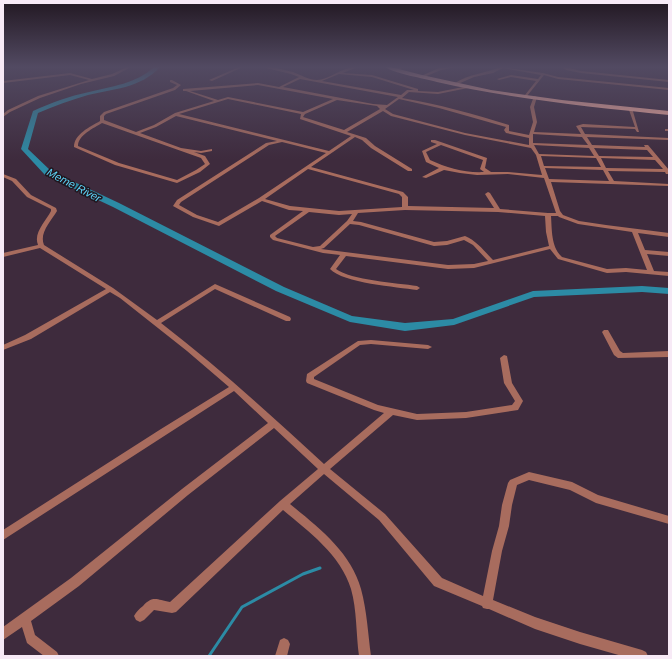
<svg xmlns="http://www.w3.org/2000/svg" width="672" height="659" font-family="Arial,sans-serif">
<rect width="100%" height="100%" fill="#3e2b3d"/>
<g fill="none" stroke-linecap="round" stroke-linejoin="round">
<polyline stroke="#2c8ba5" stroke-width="3" points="209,656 242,607 303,574 320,568"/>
<path fill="#2c8ba5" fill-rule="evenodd" d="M154,67H160C141,88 113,89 88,95C71,100 54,106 38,113L28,149L51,171L119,203L284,287L352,316L405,323L453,319L533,291L642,286L669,288V294L642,292L534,297L454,325L405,331L350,322L276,291L113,207L45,175L21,149L33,111C51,103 69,96 89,92C112,86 136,84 154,67Z"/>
<g fill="#a86c5e" fill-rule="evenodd">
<polygon points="127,67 131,67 114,76 81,84 40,98 10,112 3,117 3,114 8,110 38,96 89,80 70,75 3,83 3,81 70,73 92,79 112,74"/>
<polygon points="239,67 243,67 212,81 209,80"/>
<path d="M266,67C274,67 285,70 293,72C301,75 309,80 317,80C328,80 343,67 355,67V68L343,73L372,75L418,89V91L438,92L468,86V88L438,94L409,92L402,98C438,104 474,114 509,125V131L529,135L533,122L530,107L534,96L537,97L534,107L537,122L534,132L581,134L576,126L583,124L635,127L629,110L627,108L629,107L632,108L639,132H637L635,129L581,127L585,134L669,138V140L587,137L592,145L645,147L644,145H648L669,170V174H666L665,172L608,171L614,181L669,184V186L551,182L560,211L563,215L579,221L606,225L669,233V237L638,233L645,250L669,252V256L647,254L654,271L669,272V276L626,272L607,273L558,259L550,249L474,268L448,269L346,256L336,269C351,280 397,283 417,286L420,288L417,290C397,287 343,283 330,269L340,255L323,253L273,240L270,237V235L303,211L289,210L262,201L219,226L193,217L173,206L177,200L266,143L277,141L176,116L156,127L140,133L181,148L201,151L212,149V151L201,153L194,152L205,156L210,164L200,172L177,183L115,165L74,147C74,134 90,127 100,121V116L104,112L173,88L177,85L170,82V80H172L181,85L175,90L106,114L104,116V120L136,132L154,125L175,113L214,101L186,91H183V89L258,83L279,87L299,77L291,74L266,68ZM339,74L372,77L414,90H407L401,95L322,81ZM300,79L398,97L387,105L373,104L283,87ZM258,85L333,99L303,112L228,97L218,100L190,91ZM228,99L301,114L300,119L351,136L329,151L179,114ZM399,99L439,108L506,127L504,130L506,133L529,138V145L465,133L393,114L385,109ZM337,100L377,106L380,109L344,130L303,117L305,114ZM383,111L391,116L465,135L531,148L536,155L542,175L508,172H491L485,168L487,158L435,140H431V142L437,144L422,151L426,162L439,168L422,177L426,178L444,170L460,173L477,175L508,174L544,178L556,213H548L500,209L490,193L488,192L485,194L494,208L408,206V197L403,192L311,167L355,137L362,140L371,148L408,171H412V169L375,146L366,138L347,132ZM102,123L201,158L205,164L196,170L177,180L119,163L78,146C78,135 94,128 102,123ZM533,134L582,137L588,145L533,143ZM282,142L326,153L259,198L218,222L197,215L179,205L181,202L269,145ZM441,145L483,160L480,169L484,172C465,173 447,168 430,160L426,152ZM534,145L589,148L594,156L539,154ZM594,148L647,150L653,157L599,156ZM541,156L596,158L601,167L544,166ZM601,158L655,160L663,169L606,168ZM545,168L603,170L609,181L549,179ZM308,169L399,194L402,197V207L339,211L290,206L265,199ZM405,210L498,212L545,216L546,232L549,246L493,260C484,251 477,241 465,236L447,241L434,242L361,222L353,221L358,213ZM309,212L339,215L352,214L347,221L320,246L313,247L277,238L275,236ZM551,216H558L559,217L578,224L632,232L647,270L626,268L607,269L562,257C551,247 552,230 551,216ZM350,224L359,225L434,246L447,245L464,240L473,245L488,261L474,264L448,265L321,249L324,248Z"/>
<polygon points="401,67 405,67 397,70 395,69"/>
<polygon points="450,67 456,67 441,70 424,77 421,76 439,68"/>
<path d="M501,67L543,73L558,77L669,88V90L558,79L544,75L527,96L525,95L536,81L511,77L499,80L497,79L511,75L538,79L541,75L503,68L493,73L474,77L458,84L455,83C469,74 486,73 501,67Z"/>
<polygon points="565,67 581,71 669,80 669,82 581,73 566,70 563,68"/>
<rect x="665" y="129" width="4" height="2"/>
<path d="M3,174L16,179L31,195L56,208L57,211C51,221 39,233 44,245L113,288L157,320L215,284L290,317L291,319L290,321H286L215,289L161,323C218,367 271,415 324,464L384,413L374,410L307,383L306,381L307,374L358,341L371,340L428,345L432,347L428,349L371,344L360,345L314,377V379L378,405L417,414L466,412L512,405L515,401L504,383L500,358L504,355L507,356L512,383L523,401L518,410L466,418L417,420L393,415L330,469L385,514L442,578L483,596L492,551L499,526L502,505L508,483L510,480L529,472L572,482L598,495L669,516V524L596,503L570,490L529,480L517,485L512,505L509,526L502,551L493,600L535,617L580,632L642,650L646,652L648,656H622L580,644L535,629L489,609H487L483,608L482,606L434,586L379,520L324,474L290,504C318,527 351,552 361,589C367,611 368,634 371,656H359C356,634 357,610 351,589C341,555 308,531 283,510L176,612L172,613L154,610L144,620L140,622L136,620L134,616C136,612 139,609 143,606C153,595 157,600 170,602L280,501L318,469L274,428L188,495L79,586L31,621L35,635L57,652L59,656H44L27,643L22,627L3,640V627L71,578L182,489L268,423L234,391L3,540V530L161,429L229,387L187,351L120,298L110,292L31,339L3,350V345L25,335L106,289L40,248L3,257V253L38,245C33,233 46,221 51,211V209L27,197L12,181L3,177Z"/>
<polygon points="604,330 608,330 620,351 623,353 669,351 669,357 618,358 614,355 602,332"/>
<polygon points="284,638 288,640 290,644 287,656 275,656 280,640"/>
</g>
<path fill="#ffb4a3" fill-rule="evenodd" d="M385,67H391L422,75L491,90L562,100L669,111V115C591,107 513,99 437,82C423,78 396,74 385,67Z"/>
</g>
<linearGradient id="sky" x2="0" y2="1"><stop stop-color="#221822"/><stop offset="0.42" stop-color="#524a62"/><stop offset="1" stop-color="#524a62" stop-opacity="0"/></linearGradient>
<rect width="672" height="159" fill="url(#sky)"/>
<g text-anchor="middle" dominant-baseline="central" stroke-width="3" stroke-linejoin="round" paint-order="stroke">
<g font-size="11" font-style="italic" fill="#5ed7fb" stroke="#20171f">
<text transform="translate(74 185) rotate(28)">Meme River</text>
</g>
</g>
<rect width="672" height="659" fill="none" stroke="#f7eaf6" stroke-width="8"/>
</svg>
